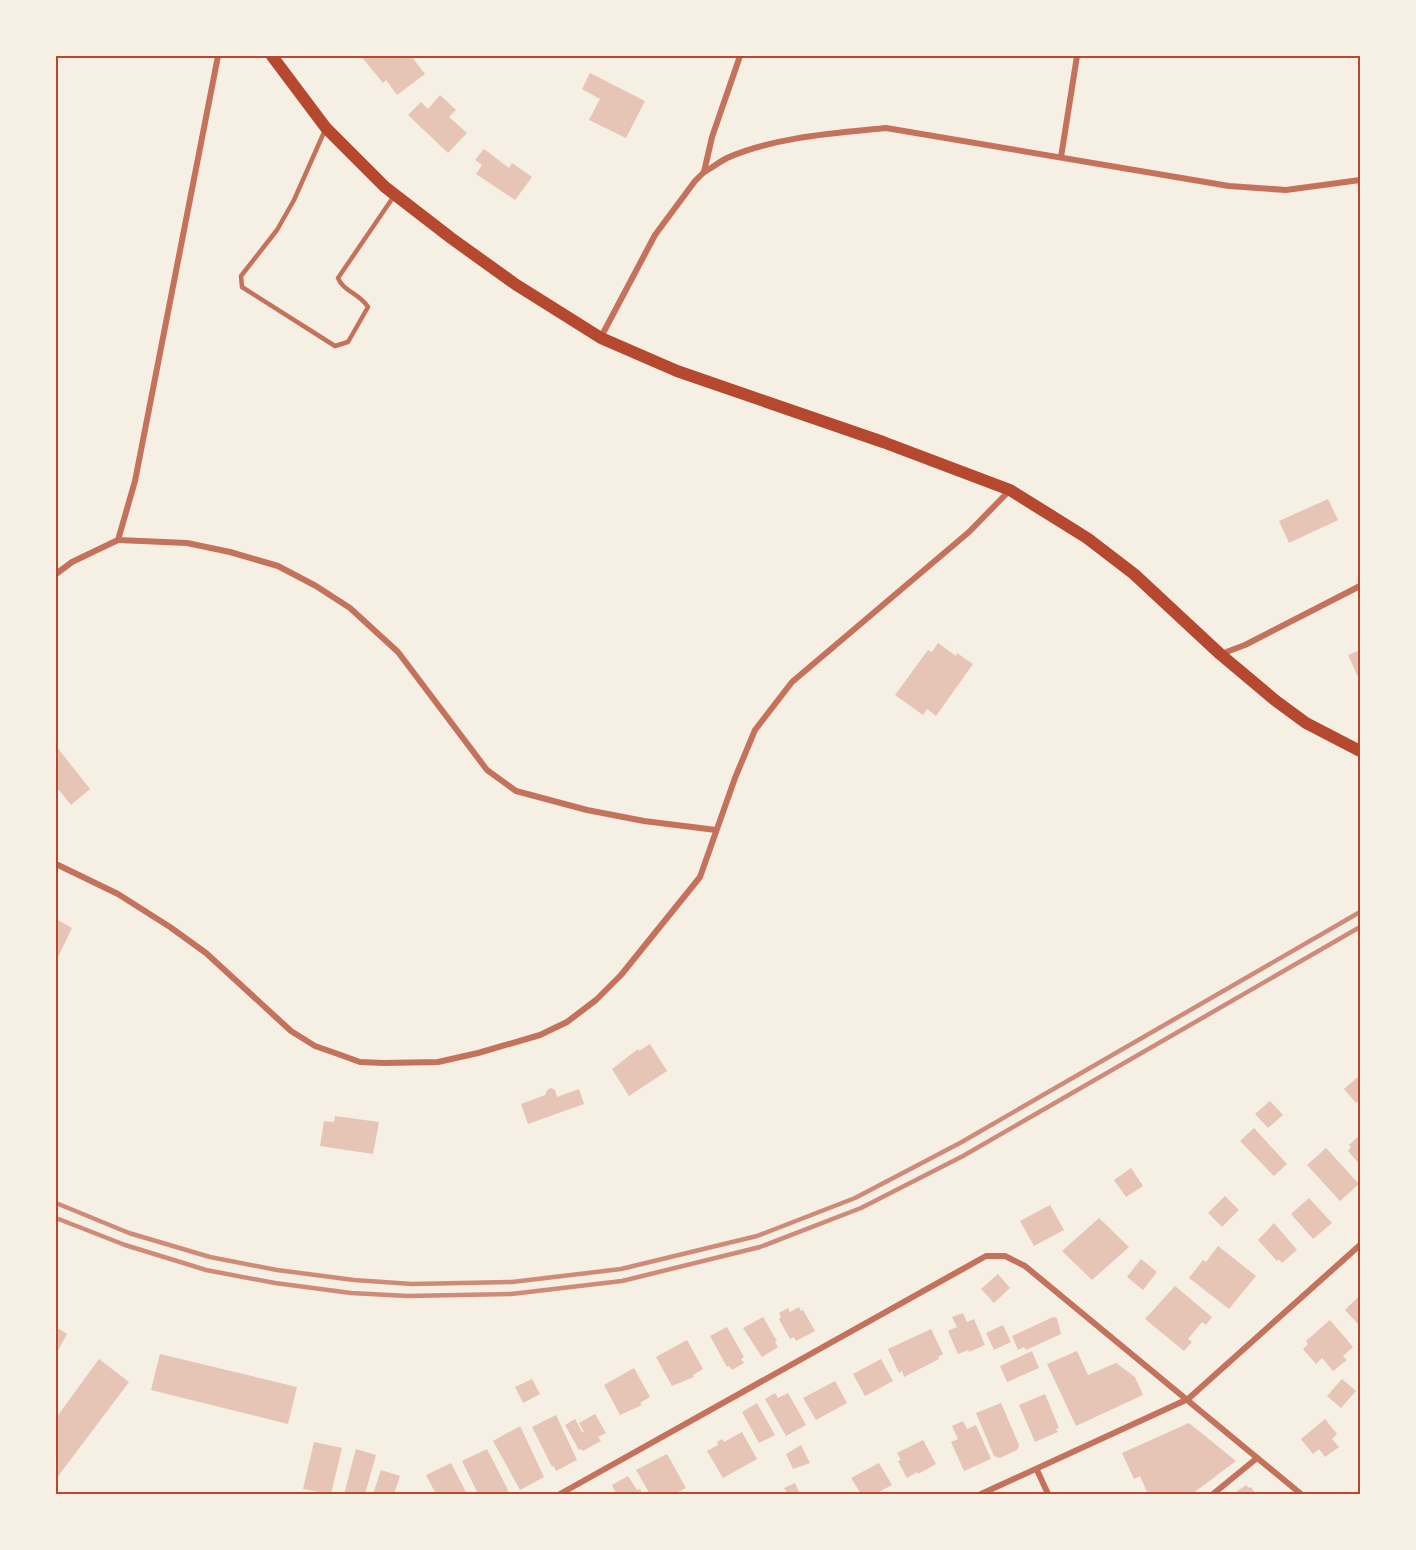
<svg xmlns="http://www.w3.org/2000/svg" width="1416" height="1550" font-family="'Source Sans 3',sans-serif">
<rect width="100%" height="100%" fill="#f6efe4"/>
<g fill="#e6c5b7">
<polygon points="361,56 398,56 400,58 403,56 411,56 425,74 397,95 386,80 383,83"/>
<polygon points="590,73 645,101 626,138 589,120 600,99 582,89"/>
<polygon points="440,95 456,110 449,117 467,133 448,153 408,115 421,102 428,109"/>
<polygon points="484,149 509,168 512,163 532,177 515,200 476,174 482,165 475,160"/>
<polygon points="1328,499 1338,520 1289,543 1279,521"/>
<polygon points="938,643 956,656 957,653 973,664 936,716 927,709 923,715 895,695 928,650 932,652"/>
<polygon points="1360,650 1360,676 1358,677 1348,655"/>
<polygon points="56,746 90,789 71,805 59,790 56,792"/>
<polygon points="56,919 72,928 56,961"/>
<polygon points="650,1044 667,1071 629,1096 612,1069 638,1049 639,1051"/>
<polygon points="1359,1076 1360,1078 1360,1099 1356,1103 1344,1089"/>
<polygon points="551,1088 555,1090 557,1097 579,1089 584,1104 528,1124 521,1104 545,1095 547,1090"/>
<polygon points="1270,1101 1283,1115 1268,1128 1255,1114"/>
<polygon points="335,1116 379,1122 373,1154 320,1146 324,1121 334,1122"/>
<polygon points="1254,1128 1287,1164 1274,1176 1240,1141"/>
<polygon points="1360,1135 1360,1165 1348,1151 1351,1147 1349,1145"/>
<polygon points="1326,1148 1359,1184 1340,1201 1307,1165"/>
<polygon points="1131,1168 1143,1186 1126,1197 1114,1180"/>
<polygon points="1225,1196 1239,1210 1222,1227 1208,1213"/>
<polygon points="1309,1198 1332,1223 1313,1239 1291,1214"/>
<polygon points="1050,1205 1064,1230 1034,1246 1020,1221"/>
<polygon points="1099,1218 1129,1247 1092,1280 1062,1251"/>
<polygon points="1274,1223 1297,1250 1282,1263 1278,1259 1277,1261 1258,1240"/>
<polygon points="1218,1246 1256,1276 1229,1309 1189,1278 1203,1260 1206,1262"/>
<polygon points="1141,1259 1157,1272 1143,1290 1127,1277"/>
<polygon points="998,1274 1010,1288 994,1303 981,1289"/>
<polygon points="1175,1286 1212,1317 1206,1325 1202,1322 1188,1339 1192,1342 1184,1351 1145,1319"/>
<polygon points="1360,1295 1360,1326 1345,1310"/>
<polygon points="799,1307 801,1311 803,1310 815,1331 796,1341 794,1337 790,1339 779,1319 781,1317 779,1313 788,1308 790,1312"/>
<polygon points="963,1313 967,1322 974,1319 985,1345 969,1352 968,1350 958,1354 948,1331 957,1327 952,1317"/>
<polygon points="763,1317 777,1341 775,1342 778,1347 762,1357 743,1328"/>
<polygon points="1053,1317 1057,1318 1061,1334 1026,1350 1024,1347 1018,1350 1012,1336"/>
<polygon points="1330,1320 1353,1347 1343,1356 1347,1360 1333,1371 1322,1358 1316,1364 1303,1349 1308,1344 1306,1341"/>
<polygon points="1003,1325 1011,1342 994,1350 986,1333"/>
<polygon points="56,1327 67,1334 56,1354"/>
<polygon points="727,1327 744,1357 741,1359 744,1363 732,1370 729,1366 727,1367 710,1336"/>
<polygon points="931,1329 943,1354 938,1357 939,1359 904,1377 902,1371 899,1373 888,1349"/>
<polygon points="687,1340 703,1369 693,1375 694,1377 672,1386 656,1357"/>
<polygon points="1032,1351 1039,1368 1007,1382 1000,1366"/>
<polygon points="1077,1351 1088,1375 1116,1363 1135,1377 1143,1395 1076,1426 1047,1364"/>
<polygon points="160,1354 297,1387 288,1424 151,1390"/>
<polygon points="99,1359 129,1382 56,1479 56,1418"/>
<polygon points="881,1359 893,1381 865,1396 853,1374"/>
<polygon points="634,1368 650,1397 640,1403 642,1405 620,1415 604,1385"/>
<polygon points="532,1379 540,1394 523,1403 515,1387"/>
<polygon points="1342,1379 1356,1391 1341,1408 1327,1396"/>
<polygon points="835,1381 847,1403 816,1420 803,1398"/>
<polygon points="775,1393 778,1398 788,1393 806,1425 786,1436 765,1399"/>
<polygon points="1045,1394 1059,1428 1056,1429 1058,1432 1035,1442 1019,1405"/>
<polygon points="757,1403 775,1435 759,1443 742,1412"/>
<polygon points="1001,1403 1019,1445 1017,1450 1000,1458 994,1456 976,1413"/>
<polygon points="595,1414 606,1433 598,1437 601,1441 583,1451 581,1449 579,1450 565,1425 575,1419 582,1432 584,1432 579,1423"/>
<polygon points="556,1415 577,1460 556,1471 554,1466 552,1467 532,1427"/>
<polygon points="1325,1419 1337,1434 1332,1439 1339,1447 1325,1457 1319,1449 1313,1454 1301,1439"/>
<polygon points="963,1421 967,1429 976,1425 991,1459 964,1471 951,1442 958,1439 952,1426"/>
<polygon points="1189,1423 1236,1461 1192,1494 1148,1494 1140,1476 1134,1479 1122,1453"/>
<polygon points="520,1426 544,1477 520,1490 493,1441"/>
<polygon points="742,1432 757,1459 723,1478 707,1451 718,1445 717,1442 722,1439 724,1442"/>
<polygon points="923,1440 936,1464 918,1474 917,1472 907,1478 898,1461 901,1460 897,1453"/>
<polygon points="314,1442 342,1448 331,1494 303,1489"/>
<polygon points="801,1445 810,1463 793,1469 786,1454"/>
<polygon points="356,1449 376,1455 365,1494 344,1494"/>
<polygon points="487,1449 507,1488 509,1494 478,1494 462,1461"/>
<polygon points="667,1454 686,1488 674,1494 650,1494 636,1470"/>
<polygon points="451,1463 467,1494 436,1494 426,1475"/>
<polygon points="879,1463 892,1485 875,1494 861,1494 851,1478"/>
<polygon points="381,1470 400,1476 394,1494 373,1494"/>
<polygon points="628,1476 637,1490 640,1489 643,1494 616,1494 612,1485"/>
<polygon points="795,1483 800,1494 788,1494 784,1488"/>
<polygon points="1246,1485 1249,1488 1251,1487 1256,1494 1233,1494"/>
</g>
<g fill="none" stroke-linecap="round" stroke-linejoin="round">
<path stroke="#c5725c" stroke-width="4.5" d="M325,130L294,200L277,230L241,276L242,287L335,346L348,342L368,307C360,294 343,291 338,278L394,196"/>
<g stroke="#c5725c" stroke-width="6">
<polyline points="1061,157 1077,56"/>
<path d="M704,172C712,168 719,162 727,158C774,137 836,133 886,128L1229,186L1286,190L1360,180"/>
<polyline points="601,337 655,235 695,181 704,172 712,137 740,56"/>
<polyline points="118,540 187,543 230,552 278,566 316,586 350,608 398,652 487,770 516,791 587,810 644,821 716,830"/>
<polyline points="56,574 72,562 118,540 135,481 218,56"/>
<polyline points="1221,654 1245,645 1360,586"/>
<polyline points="56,864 118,894 170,927 206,953 291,1031 315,1046 338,1054 360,1062 384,1063 438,1062 478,1053 540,1035 567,1022 596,1000 621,975 700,877 735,778 755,730 792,682 969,532 1010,490"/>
<polyline points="1037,1470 1048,1494"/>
<polyline points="560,1494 986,1256 1005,1256 1025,1266 1301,1494"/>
<polyline points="981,1494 1188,1399 1360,1245"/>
<polyline points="1213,1494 1257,1458"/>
</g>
<polyline stroke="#b5482f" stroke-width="12" points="272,56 326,128 385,187 451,238 515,284 601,338 677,371 883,442 1010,490 1087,538 1134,574 1220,654 1276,701 1306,723 1360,751"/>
<g stroke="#cf8b77" stroke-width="4.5">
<polyline points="56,1203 129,1233 210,1257 277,1270 354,1280 412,1284 512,1282 621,1269 757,1236 855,1198 960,1143 1360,912"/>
<polyline points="56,1218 125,1245 206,1270 275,1283 351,1293 408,1296 511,1294 622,1281 760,1247 861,1208 963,1156 1360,927"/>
</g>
</g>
<rect width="1416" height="1550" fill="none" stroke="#f6efe4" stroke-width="114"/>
<rect x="57" y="57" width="1302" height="1436" fill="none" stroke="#b5482f" stroke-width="2"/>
</svg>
